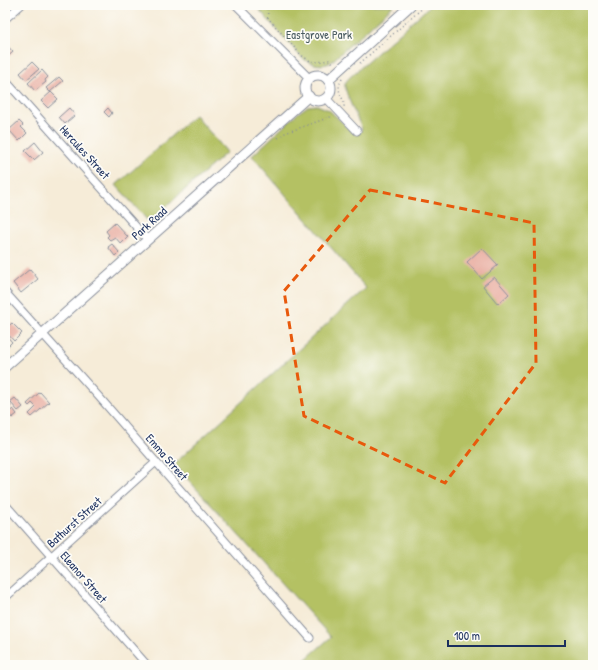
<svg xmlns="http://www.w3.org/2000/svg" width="598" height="670" font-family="'Patrick Hand',sans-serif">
<rect width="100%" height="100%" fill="#fdfcf7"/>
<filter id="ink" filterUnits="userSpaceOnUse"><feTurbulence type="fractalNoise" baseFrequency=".025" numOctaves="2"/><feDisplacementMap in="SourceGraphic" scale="8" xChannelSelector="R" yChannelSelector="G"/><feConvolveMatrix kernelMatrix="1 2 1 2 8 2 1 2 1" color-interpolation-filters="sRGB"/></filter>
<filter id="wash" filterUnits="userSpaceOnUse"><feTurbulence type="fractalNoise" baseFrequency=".012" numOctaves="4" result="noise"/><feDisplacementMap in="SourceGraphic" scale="16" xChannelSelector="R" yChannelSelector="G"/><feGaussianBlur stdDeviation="0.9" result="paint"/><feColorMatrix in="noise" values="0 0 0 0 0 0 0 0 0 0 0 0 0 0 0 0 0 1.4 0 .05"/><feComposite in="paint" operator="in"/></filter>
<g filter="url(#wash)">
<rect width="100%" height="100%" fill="#f6ecd8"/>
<g fill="#b4c163" stroke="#687860">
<path d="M255,5H394L330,63C319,67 310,64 301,57Z"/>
<path d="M431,5H593V665H299L331,637L174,464L366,288L252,156L298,113L308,106L317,105L329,110L356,135L362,129C358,120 344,91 345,84C346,82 347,80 349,78Z"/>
<polygon points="195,115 227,152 149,222 116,185"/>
</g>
<g id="blocks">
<g fill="#e8ab9f">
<polygon points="5,43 13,52 5,59"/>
<polygon points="32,62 39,69 26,80 20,73"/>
<polygon points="42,70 48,77 45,80 46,82 35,91 28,83"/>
<polygon points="59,77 63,81 50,92 46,88"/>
<polygon points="51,92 58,99 48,108 41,101"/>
<polygon points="69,108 75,115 65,124 59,117"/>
<polygon points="108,108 112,113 109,117 104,112"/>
<polygon points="19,121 23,125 21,127 27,133 19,141 9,130"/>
<polygon points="35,142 43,152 34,160 25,151"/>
<polygon points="115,223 128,237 121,244 115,237 110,240 107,237 109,235 106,231"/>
<polygon points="112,244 119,252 115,256 108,247"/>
<polygon points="482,248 498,265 482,279 467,262"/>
<polygon points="30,269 38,279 21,293 13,283"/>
<polygon points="494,277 509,294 498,304 483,286"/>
<polygon points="12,323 22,333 14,341 5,331 5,329"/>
<polygon points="5,334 12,342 5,349"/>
<polygon points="40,392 49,402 32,417 29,414 36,407 32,403 29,406 27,404"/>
<polygon points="15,398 23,407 18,411 10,402"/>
<polygon points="5,399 11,406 5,412"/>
<polygon points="13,409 17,414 12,418 8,413"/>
</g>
</g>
</g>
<g filter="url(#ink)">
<use href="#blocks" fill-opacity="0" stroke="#888e9b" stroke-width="1"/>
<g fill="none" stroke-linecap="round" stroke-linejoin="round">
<defs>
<g id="minor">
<polyline points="236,5 310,79"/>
<polyline points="5,19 21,5"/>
<polyline points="5,80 148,240"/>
<polyline points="326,98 357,131"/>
<polyline points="5,292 100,398 310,638"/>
<polyline points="5,504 147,665"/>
<polyline points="5,598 156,462"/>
</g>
<g id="tertiary">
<circle cx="318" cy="88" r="13"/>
<polyline points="328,80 411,5"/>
<polyline points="5,367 309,96"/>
</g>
</defs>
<use href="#minor" stroke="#888e9b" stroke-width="9"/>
<use href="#tertiary" stroke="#888e9b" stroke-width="11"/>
<g stroke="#888e9b" stroke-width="1.5" stroke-dasharray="1 3" stroke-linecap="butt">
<polyline points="267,5 268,18 301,55 310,61 318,62 329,60 335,64"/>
<polyline points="360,63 426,5"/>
<path d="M342,79C334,92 345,97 344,107"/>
<polyline points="278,138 285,133 333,116"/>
</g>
<use href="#minor" stroke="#fff" stroke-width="7"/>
<use href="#tertiary" stroke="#fff" stroke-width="9"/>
</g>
</g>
<path fill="none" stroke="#e8590c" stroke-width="3" stroke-dasharray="8 5" stroke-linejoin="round" d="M370,190L534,223L536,363L445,483L304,416L284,291Z"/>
<g text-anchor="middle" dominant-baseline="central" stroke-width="3.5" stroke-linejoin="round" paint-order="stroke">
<g font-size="12" fill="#495b60" stroke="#fdfcf7">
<text x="319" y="34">Eastgrove Park</text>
</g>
<g font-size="12" fill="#1b2f5e" stroke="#fdfcf7">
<text transform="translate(85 152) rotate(48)">Hercules Street</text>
<text transform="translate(149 223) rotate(-42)">Park Road</text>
<text transform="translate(167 457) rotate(49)">Emma Street</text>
<text transform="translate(74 522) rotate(-42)">Bathurst Street</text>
<text transform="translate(84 577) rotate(49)">Eleanor Street</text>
</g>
</g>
<rect width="598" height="670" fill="none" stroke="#fdfcf7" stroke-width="20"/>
<path d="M448 640v6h117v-6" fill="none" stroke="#1b2f5e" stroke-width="2"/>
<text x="454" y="640" font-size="12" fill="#1b2f5e" stroke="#fdfcf7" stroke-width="3" paint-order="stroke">100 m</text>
</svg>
